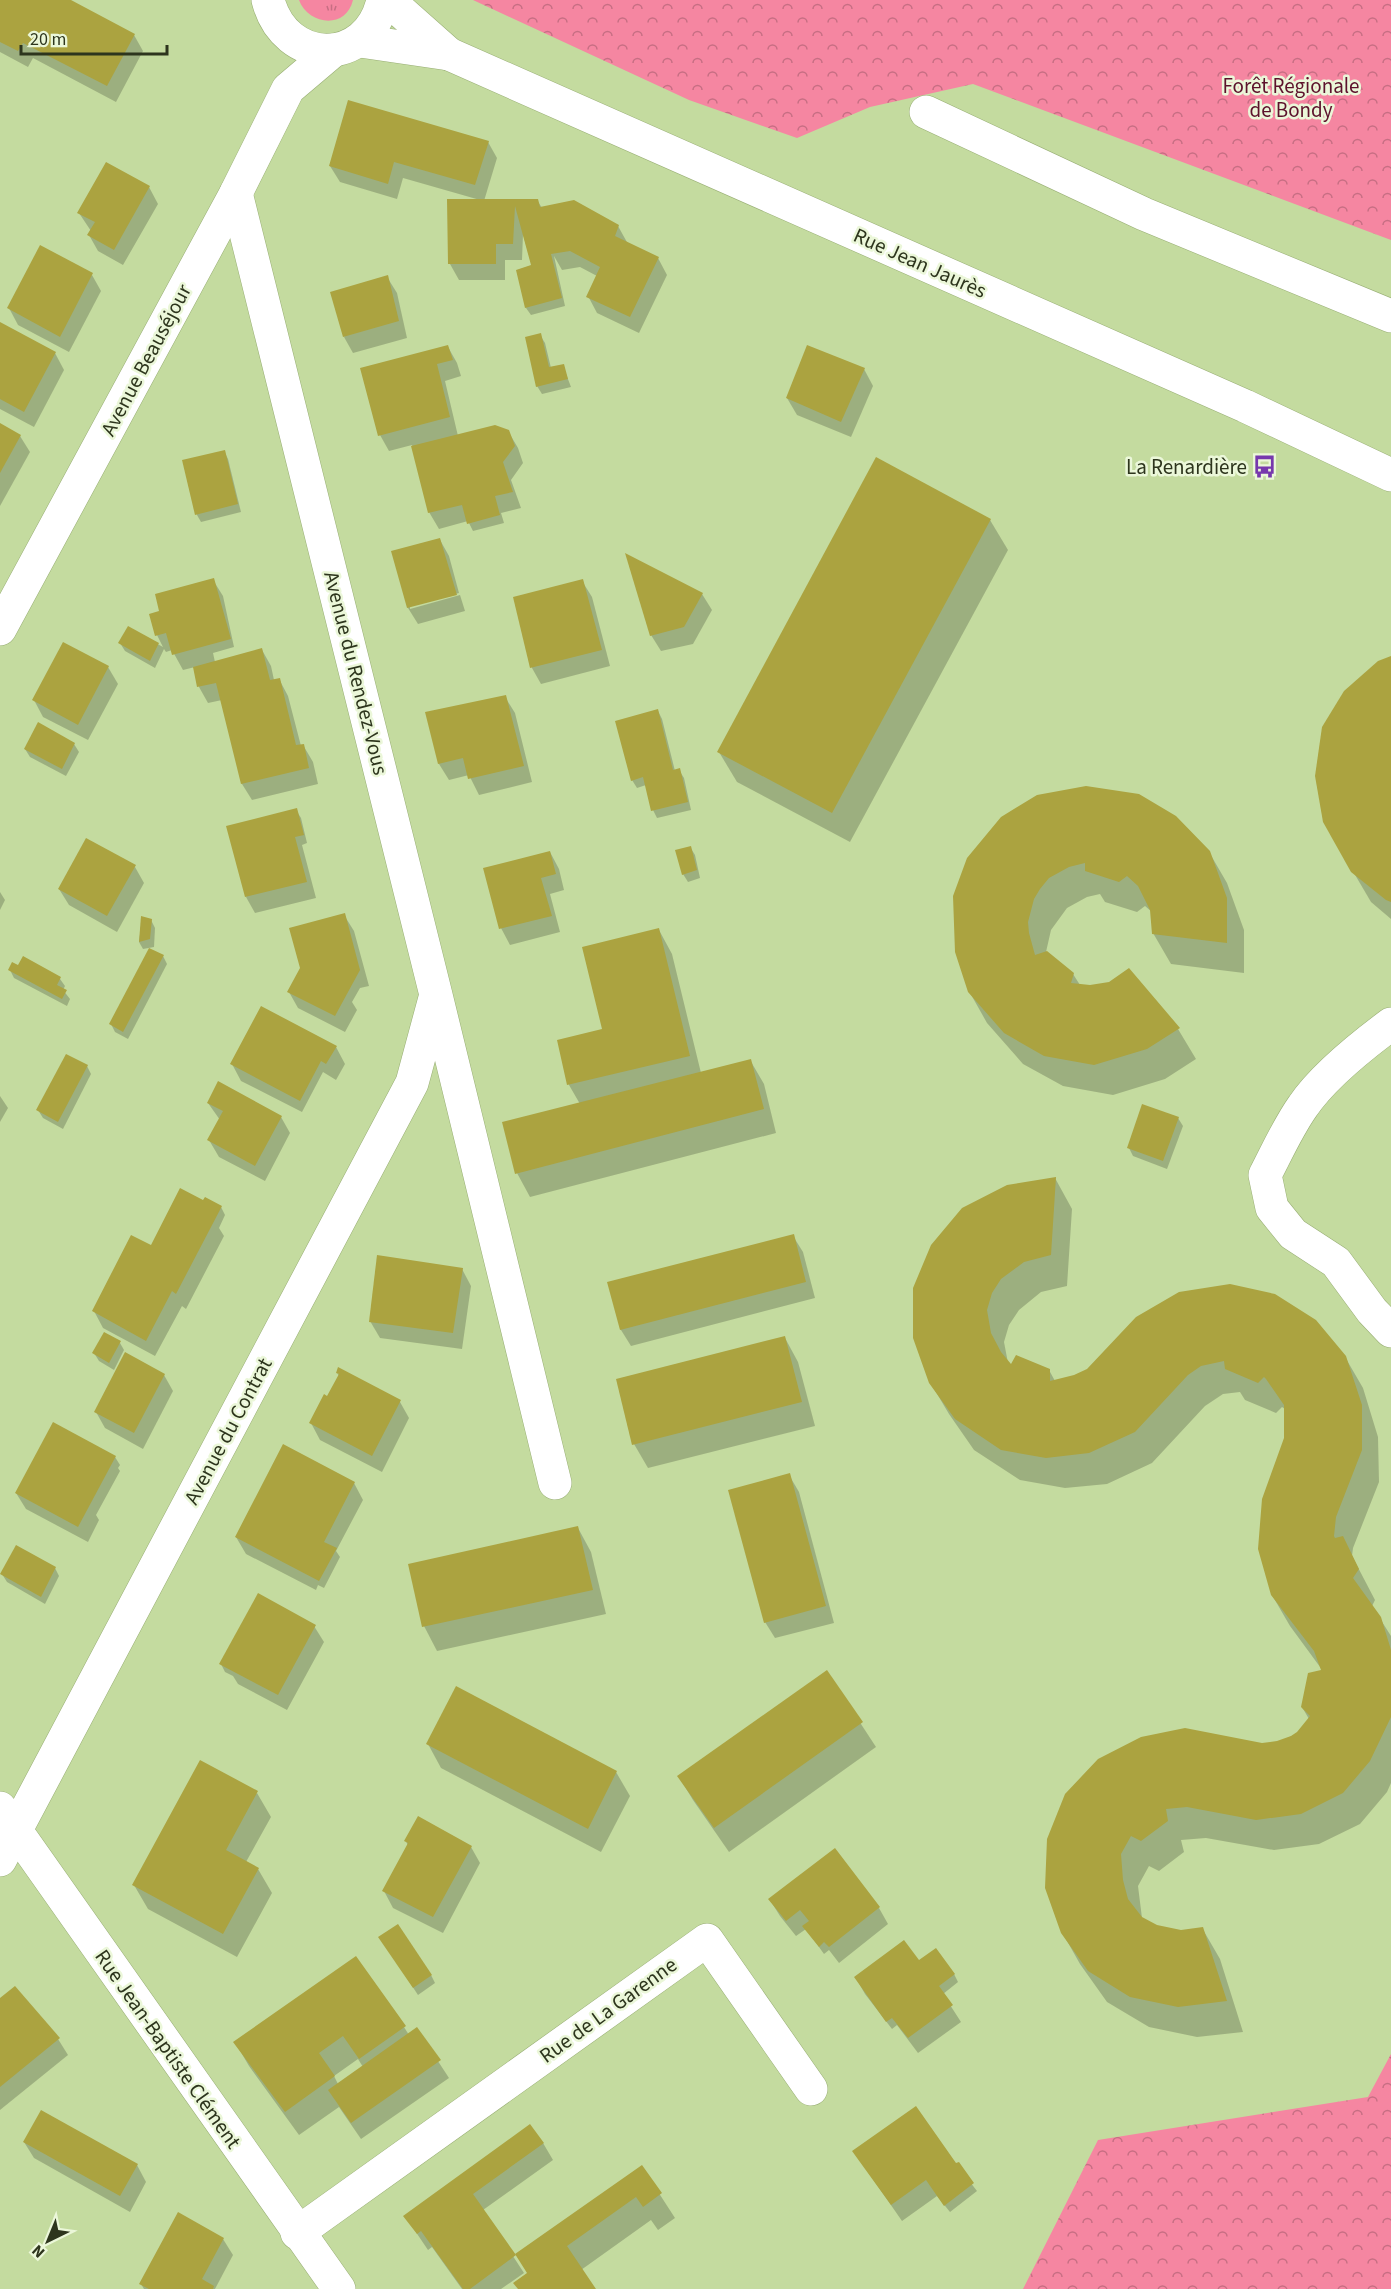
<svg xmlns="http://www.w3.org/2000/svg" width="1391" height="2289" font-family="'Source Sans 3',sans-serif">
<defs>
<pattern id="grass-tufts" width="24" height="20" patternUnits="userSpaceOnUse" patternTransform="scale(1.5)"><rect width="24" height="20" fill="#f586a1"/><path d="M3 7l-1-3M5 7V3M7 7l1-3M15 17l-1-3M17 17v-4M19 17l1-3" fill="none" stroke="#c76e83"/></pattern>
<pattern id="forest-crowns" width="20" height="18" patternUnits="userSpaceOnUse" patternTransform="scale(1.5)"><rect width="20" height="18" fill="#f586a1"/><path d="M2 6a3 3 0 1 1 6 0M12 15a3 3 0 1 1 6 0" fill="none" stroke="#c76e83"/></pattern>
</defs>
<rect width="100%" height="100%" fill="#c4db9f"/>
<path fill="url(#grass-tufts)" d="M299,0H353C346,30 308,25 299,0Z"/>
<g fill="url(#forest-crowns)">
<polygon points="473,0 1391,0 1391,240 973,84 870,107 797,138 689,100"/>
<polygon points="1391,2054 1391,2289 1023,2289 1098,2140 1368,2097"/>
</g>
<g fill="#0003" fill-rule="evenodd">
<polygon points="0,0 68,0 134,35 143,51 116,102 33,58 28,67 0,52"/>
<polygon points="488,142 497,158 484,201 537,200 542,208 618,226 628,244 658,258 667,275 639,333 597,313 588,296 597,276 580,267 562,270 554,256 565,306 531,315 526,308 532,266 523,234 522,260 505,260 505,280 459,280 450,264 480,200 403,178 397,199 340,182 330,166"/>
<polygon points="149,187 158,204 123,265 98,251 89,235 91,231 79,213"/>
<polygon points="92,275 101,291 69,352 18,325 9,308"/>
<polygon points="387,277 397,293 407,338 353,353 344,337"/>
<polygon points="0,324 55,353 64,370 34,427 0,409"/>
<polygon points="540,335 545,343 551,368 563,366 571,387 542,394 537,386"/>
<polygon points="448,347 457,363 461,376 445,381 458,436 508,431 518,448 523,463 511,480 521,508 501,513 504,523 473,531 468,521 439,529 429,512 412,445 389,451 380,435"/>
<polygon points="864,369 873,386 851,437 797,415 787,398"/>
<polygon points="0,425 20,436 30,452 0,506"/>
<polygon points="224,451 228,459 241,512 201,522 197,515 184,461"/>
<polygon points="990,520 1008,550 850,842 737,782 719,752"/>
<polygon points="440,540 449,556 459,593 410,606 410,609 460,595 465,611 418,624 408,608 393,552"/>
<polygon points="213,580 223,596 234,647 213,653 215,662 262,650 271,666 274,680 279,679 288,696 301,746 303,745 313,762 318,784 252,800 242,784 222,700 208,703 199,687 195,667 183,670 172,650 166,652 164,649 155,668 125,651 120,643 128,628 163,647 157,635 161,612"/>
<polygon points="582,581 592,597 610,666 541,684 532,668 514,598"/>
<polygon points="702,594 712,610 693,644 661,651 651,635"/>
<polygon points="64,644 108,667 118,684 88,740 43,717 34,700"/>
<polygon points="1391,658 1391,919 1371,902 1324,822"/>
<polygon points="505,697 515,713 532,782 479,795 469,775 449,780 439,764 427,713"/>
<polygon points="658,711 662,719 675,771 679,770 684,778 691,810 657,818 653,810 646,785 637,788 632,780"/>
<polygon points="74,744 79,752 66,776 30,757 25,749"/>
<polygon points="296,810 301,818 307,843 302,845 316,898 255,913 246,897"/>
<polygon points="690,847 695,855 700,878 688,882 683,874"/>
<polygon points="550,852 559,869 564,890 550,894 560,932 510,945 501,928"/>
<polygon points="1209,852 1227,883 1244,930 1244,973 1171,964 1153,933 1152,912 1145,906 1137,912 1105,902 1100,894 1087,897 1067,908 1051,930 1046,952 1073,974 1080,985 1090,986 1109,983 1129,970 1178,1029 1196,1059 1165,1079 1113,1095 1063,1086 1023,1064 987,1023 969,991 968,859"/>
<polygon points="135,867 144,883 117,932 69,905 59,889"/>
<polygon points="0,892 5,900 0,910"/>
<polygon points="344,915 354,931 369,986 360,988 352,1002 357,1010 345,1032 298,1008 289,992"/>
<polygon points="142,918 151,920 155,928 154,947 143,949 139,942"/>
<polygon points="659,930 672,954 701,1073 750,1060 764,1084 776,1133 530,1197 517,1173 580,1104 569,1085 559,1041 604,1030"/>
<polygon points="163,956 167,964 128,1039 115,1032 111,1024"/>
<polygon points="19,967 60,979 65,986 63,990 70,999 67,1006 14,978 10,970"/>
<polygon points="336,1047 345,1064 336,1080 323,1072 302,1112 241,1081 232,1064"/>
<polygon points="87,1066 91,1074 63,1129 43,1118 38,1110"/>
<polygon points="0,1096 8,1108 0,1122"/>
<polygon points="208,1103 281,1117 290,1133 265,1181 219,1157 209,1140 220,1120"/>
<polygon points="1178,1118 1183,1126 1167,1169 1133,1156 1129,1148"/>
<polygon points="1055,1178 1072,1209 1067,1286 1041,1292 1019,1310 1009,1325 1004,1342 1008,1363 1011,1367 1049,1370 1055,1381 1075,1376 1088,1370 1137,1318 1345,1357 1363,1388 1378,1437 1379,1482 1353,1548 1352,1556 1375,1600 1372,1606 1391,1636 1391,1783 1387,1792 1360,1824 1319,1844 1274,1850 1206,1838 1181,1840 1184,1852 1159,1871 1149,1866 1138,1886 1142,1918 1157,1927 1181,1931 1202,1928 1220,1959 1243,2032 1197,2037 1149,2027 1107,2002 1080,1964 1062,1932 1046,1887 1262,1745 1277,1743 1298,1733 1309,1719 1302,1707 1323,1671 1290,1626 1272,1595 1285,1438 1285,1409 1282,1407 1276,1413 1245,1400 1240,1392 1223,1394 1205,1406 1152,1463 1107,1484 1065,1488 1020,1480 974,1450 949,1414 930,1382"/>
<polygon points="202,1201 221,1207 225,1215 219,1228 224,1236 186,1309 182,1306 155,1356 103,1328 94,1311 152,1247"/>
<polygon points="793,1236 803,1252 815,1298 631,1346 621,1330 609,1283"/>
<polygon points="462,1269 471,1286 462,1349 380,1338 370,1321"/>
<polygon points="785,1338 798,1362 815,1426 648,1468 634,1444"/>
<polygon points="120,1343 124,1350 114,1370 99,1361 94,1353"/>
<polygon points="337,1373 400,1402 409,1418 382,1472 320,1440 311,1423 328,1398 339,1376"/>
<polygon points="164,1375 173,1391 143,1449 105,1428 96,1412"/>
<polygon points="115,1457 120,1465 118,1468 120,1471 96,1515 99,1520 88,1542 26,1509 16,1493"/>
<polygon points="789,1475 799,1492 834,1623 775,1638 765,1622"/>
<polygon points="354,1483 363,1500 336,1551 340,1557 324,1588 318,1585 316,1590 246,1554 236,1537"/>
<polygon points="578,1528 591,1552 606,1614 437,1651 424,1626"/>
<polygon points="55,1568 59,1576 45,1604 7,1582 2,1574"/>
<polygon points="314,1626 324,1642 287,1710 238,1684 233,1676 225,1672 221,1664"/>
<polygon points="827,1672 876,1747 729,1852 693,1800 679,1777"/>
<polygon points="428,1744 616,1772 630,1796 601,1852 441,1768"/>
<polygon points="257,1793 271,1817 246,1862 258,1869 272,1893 237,1957 148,1909 134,1885"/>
<polygon points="406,1841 471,1847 480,1863 443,1933 393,1908 384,1891 408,1846"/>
<polygon points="770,1900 879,1908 888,1924 839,1963 829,1950 824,1954 806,1929 796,1936 780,1916"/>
<polygon points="385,1945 431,1975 435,1983 418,1995"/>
<polygon points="919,1962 954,1974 958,1982 943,1994 961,2022 918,2053 897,2025 892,2029 865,1994 856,1978"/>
<polygon points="0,2000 58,2039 68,2055 0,2110"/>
<path d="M404,2027L409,2035L417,2029L449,2078L361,2139L339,2107L299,2135L249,2066L235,2042ZM358,2059L363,2067L338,2084L334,2076Z"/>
<polygon points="24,2142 137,2165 146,2182 130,2212 34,2158"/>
<polygon points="543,2143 553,2160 483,2210 524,2273 501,2289 462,2289 432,2247 428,2250 405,2216"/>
<polygon points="956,2164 977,2191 950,2212 937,2196 902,2221 868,2172"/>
<polygon points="642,2167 675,2218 658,2230 651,2220 581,2270 595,2289 519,2289 528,2274"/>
<polygon points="223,2239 233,2255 215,2289 144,2289 141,2284"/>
</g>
<g fill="#aba340">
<polygon points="0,0 71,0 135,34 107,86 23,43 18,51 0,42"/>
<polygon points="348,100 489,141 475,185 394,162 388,184 329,166"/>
<polygon points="106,162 150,186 114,250 87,235 95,222 77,213"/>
<polygon points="447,199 538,199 540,207 574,200 619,225 615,236 659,257 630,317 586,297 600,267 570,251 551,254 562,298 525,308 516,270 531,265 515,206 513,244 496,244 496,264 448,264"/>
<polygon points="40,245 93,273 60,337 7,308"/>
<polygon points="388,275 399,321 343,337 330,292"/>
<polygon points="0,322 56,352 24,412 0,399"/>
<polygon points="541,333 549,367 564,364 568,379 536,387 525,337"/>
<polygon points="448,345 453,360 437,364 450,417 378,436 360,368"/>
<polygon points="807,345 865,368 841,422 786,398"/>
<polygon points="0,423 21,435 0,473"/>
<polygon points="495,425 509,430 515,446 503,462 513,492 495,496 500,515 467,524 462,505 428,513 411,446"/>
<polygon points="225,450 238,504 195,515 182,460"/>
<polygon points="876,457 991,519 832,813 717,752"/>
<polygon points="440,538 457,595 407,608 391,551"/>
<polygon points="625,553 703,593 684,627 650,636"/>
<polygon points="214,578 231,639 172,655 166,633 155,636 149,614 159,611 155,594"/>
<polygon points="583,579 602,650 530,668 513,597"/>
<polygon points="128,626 159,643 150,661 118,643"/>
<polygon points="63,642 109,666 78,725 32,700"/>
<polygon points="262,648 270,680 280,678 296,745 304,744 309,768 241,784 216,683 197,687 193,667"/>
<polygon points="1391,656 1391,902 1386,900 1351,872 1323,822 1315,776 1322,727 1344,691 1378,661"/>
<polygon points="506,695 524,766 468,779 463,758 438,764 425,712"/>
<polygon points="658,709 673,770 680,768 688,802 651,811 643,777 631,781 615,721"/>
<polygon points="38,722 75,743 62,769 24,749"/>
<polygon points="1086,786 1139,794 1176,816 1210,851 1227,898 1227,943 1152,934 1150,910 1138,886 1127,876 1119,882 1085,871 1085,863 1069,867 1049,878 1040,889 1034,899 1028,922 1029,933 1035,955 1047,951 1074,973 1071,983 1090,985 1109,982 1129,968 1180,1028 1147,1049 1094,1065 1044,1056 1004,1033 968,992 955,952 953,896 967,858 1001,817 1037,795"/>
<polygon points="297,808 304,835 295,837 307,882 245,897 226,826"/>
<polygon points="86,838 136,865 107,916 58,889"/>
<polygon points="691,846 697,870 682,875 675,850"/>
<polygon points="550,851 556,874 541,878 552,916 499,929 483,868"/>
<polygon points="345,913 360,970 335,1016 287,992 300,968 289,928"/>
<polygon points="141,916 152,919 150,939 139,942"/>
<polygon points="659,928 690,1056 567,1085 557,1040 602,1029 582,947"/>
<polygon points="149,948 164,955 123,1032 109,1024"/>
<polygon points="23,956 61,977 57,985 67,990 62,999 8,970 12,962 18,965"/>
<polygon points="261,1006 337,1046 326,1064 321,1061 300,1101 230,1064"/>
<polygon points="66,1054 88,1065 58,1122 36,1110"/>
<polygon points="751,1059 764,1109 515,1174 502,1122"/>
<polygon points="218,1081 282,1116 255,1166 207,1140 223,1111 207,1103"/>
<polygon points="1142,1104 1179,1117 1163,1161 1127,1148"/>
<polygon points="1056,1177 1051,1255 1024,1262 1001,1279 992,1293 987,1310 991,1333 1001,1352 1011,1364 1016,1355 1050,1369 1050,1381 1074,1375 1087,1369 1136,1317 1179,1292 1230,1284 1275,1294 1316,1320 1346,1356 1362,1405 1362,1450 1336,1517 1334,1536 1335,1538 1343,1536 1359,1569 1353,1578 1381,1617 1391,1650 1391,1717 1370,1761 1343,1793 1301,1814 1256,1820 1187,1807 1166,1809 1168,1821 1141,1841 1131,1836 1121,1854 1123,1880 1128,1899 1142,1917 1157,1925 1181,1930 1203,1927 1227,2001 1178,2007 1130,1997 1088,1971 1061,1933 1045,1888 1047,1839 1065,1794 1098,1759 1141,1737 1185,1728 1262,1743 1277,1741 1291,1736 1297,1732 1310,1716 1301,1707 1308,1673 1321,1670 1314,1651 1271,1595 1258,1549 1262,1499 1284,1438 1284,1405 1266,1379 1264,1377 1258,1383 1225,1369 1224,1361 1201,1366 1188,1375 1135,1432 1089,1453 1046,1458 1001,1450 955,1419 929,1383 913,1338 913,1288 931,1245 962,1208 1007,1185"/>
<polygon points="180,1188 203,1200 205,1197 222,1206 176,1294 172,1291 146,1341 92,1311 131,1235 151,1245"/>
<polygon points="794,1234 806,1282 620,1330 607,1282"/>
<polygon points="377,1255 463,1268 453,1333 369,1322"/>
<polygon points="104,1332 121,1341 109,1363 92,1353"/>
<polygon points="785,1336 802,1402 632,1445 616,1379"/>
<polygon points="125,1352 165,1374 134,1433 94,1412"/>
<polygon points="338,1367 401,1400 372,1456 309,1423 324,1394 327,1396 339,1374 336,1373"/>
<polygon points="53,1422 116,1456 78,1527 15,1493"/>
<polygon points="283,1444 355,1482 324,1542 337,1548 319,1581 235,1537"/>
<polygon points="790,1473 826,1606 764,1623 728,1490"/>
<polygon points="578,1526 593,1590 422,1627 408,1564"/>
<polygon points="16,1545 56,1567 41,1597 0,1574"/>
<polygon points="258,1593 316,1625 278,1695 219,1664"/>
<polygon points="827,1670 863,1722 714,1828 677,1776"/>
<polygon points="456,1686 617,1771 588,1829 426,1744"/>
<polygon points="200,1760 258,1791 226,1850 259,1868 223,1934 132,1885"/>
<polygon points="418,1816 472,1846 433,1917 382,1891 408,1843 404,1841"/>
<polygon points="835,1848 880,1907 829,1947 824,1942 819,1947 802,1926 809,1921 800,1910 786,1921 768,1899"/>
<polygon points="398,1924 432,1975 413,1988 378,1937"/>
<polygon points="904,1940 919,1960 936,1948 955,1974 939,1986 953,2005 908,2038 892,2018 886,2022 854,1977"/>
<polygon points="356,1956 406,2026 359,2059 343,2036 319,2053 335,2076 285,2112 233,2042"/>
<polygon points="15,1986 60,2038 0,2087 0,1998"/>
<polygon points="417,2027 441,2060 351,2123 328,2090"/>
<polygon points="916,2106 956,2163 959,2162 974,2183 944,2206 926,2180 891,2205 852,2151"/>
<polygon points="41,2110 138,2164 120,2196 23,2142"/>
<polygon points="530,2124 544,2143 473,2194 516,2255 470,2289 463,2289 421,2231 417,2234 403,2216"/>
<polygon points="642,2165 662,2193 643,2207 636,2197 567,2246 596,2289 518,2289 513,2283 527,2273 515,2254"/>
<polygon points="178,2212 224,2238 202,2279 214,2286 213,2289 149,2289 139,2284"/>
</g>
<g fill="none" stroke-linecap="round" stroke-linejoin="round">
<defs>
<g id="minor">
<path d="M268,0C285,66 368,68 383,0"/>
<polyline points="388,0 449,54 1245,406 1391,475"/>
<polyline points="360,41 449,54"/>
<polyline points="926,112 1144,214 1391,316"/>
<polyline points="236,193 436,995 555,1483"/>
<polyline points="0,629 236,193 288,89 334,50"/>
<path d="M1391,1024C1364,1044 1322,1078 1303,1106C1288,1127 1277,1152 1265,1175L1272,1208L1293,1234L1336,1262L1372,1311L1391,1331"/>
<polyline points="0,1808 339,2289"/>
<polyline points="0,1860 412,1083 435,998"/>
<polyline points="297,2233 707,1940 811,2089"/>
</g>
</defs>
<use href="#minor" stroke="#98ae74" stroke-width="34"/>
<use href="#minor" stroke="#fff" stroke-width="33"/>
</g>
<defs>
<symbol id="bus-bare" viewBox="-9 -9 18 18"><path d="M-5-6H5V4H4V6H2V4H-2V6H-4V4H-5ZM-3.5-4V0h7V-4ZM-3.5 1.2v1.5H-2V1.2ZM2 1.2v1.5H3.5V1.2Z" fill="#7738ad" stroke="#ebf7d9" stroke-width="2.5" paint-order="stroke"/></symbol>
</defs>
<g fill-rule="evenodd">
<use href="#bus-bare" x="1248" y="450" width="33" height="33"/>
</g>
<g text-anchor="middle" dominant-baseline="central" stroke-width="5" stroke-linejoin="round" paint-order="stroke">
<g font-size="21" fill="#5d122c" stroke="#ebf7d9">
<text x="1291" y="86">Forêt Régionale<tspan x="1291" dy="24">de Bondy</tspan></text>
</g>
<g font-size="21" fill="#2d351d" stroke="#ebf7d9">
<text transform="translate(920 263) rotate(24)">Rue Jean Jaurès</text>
<text transform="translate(146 360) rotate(-62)">Avenue Beauséjour</text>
<text transform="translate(356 673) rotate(76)">Avenue du Rendez-Vous</text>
<text transform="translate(228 1431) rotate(-62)">Avenue du Contrat</text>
<text transform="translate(608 2010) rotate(-36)">Rue de La Garenne</text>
<text transform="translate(168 2049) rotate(55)">Rue Jean-Baptiste Clément</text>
</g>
<g font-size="21" fill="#2d351d" stroke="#ebf7d9" text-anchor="end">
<text x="1247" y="467">La Renardière</text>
</g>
</g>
<g transform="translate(48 2241) rotate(223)" stroke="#ebf7d9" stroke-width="4.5" paint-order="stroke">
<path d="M0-4.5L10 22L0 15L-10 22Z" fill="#2d351d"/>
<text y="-9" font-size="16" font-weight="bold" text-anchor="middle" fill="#2d351d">N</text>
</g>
<path d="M21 45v9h146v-9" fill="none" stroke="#2d351d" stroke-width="3"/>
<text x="30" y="45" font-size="18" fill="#2d351d" stroke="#ebf7d9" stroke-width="4.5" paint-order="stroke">20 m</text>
</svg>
